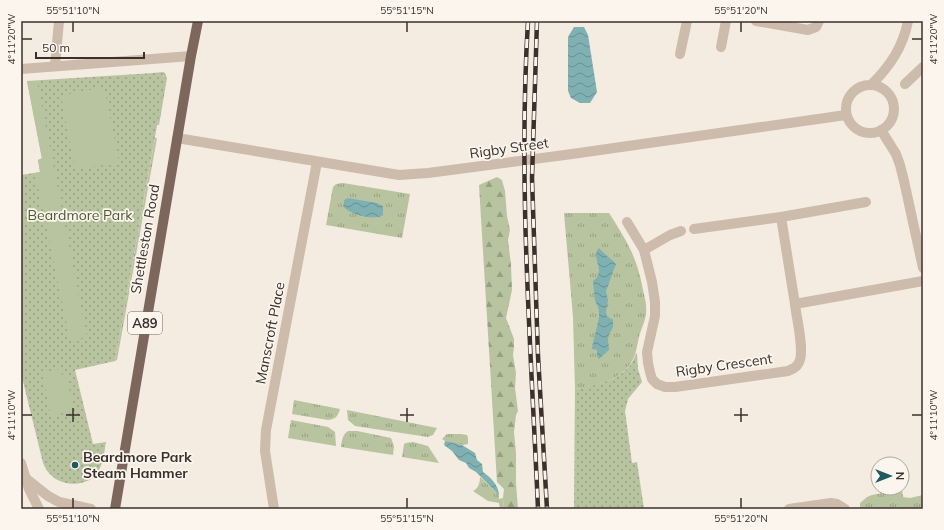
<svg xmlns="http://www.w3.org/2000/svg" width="944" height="530" font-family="Mulish,sans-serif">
<defs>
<pattern id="grass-tufts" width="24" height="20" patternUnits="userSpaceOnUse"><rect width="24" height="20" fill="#b8c4a0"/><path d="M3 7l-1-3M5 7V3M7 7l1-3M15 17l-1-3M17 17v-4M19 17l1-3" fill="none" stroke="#97a083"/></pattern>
<pattern id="forest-firs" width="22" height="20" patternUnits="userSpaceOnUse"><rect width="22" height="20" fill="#b8c4a0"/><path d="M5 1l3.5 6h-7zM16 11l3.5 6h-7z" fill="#97a083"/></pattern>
<pattern id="park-dots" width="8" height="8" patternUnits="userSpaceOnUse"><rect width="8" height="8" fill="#b8c4a0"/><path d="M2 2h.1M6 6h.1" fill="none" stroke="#97a083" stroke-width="1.8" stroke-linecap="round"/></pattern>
<pattern id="water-waves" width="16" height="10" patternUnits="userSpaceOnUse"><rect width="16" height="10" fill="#7fb0b2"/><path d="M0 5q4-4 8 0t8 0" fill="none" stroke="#699091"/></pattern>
</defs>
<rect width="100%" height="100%" fill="#f4ebe1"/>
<g fill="url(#grass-tufts)">
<polygon points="163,72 165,73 167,78 159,125 157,125 164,77 164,75 153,73"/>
<polygon points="155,138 157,138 117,360 115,361"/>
<polygon points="343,183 410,194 402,238 326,225 333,187 336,184"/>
<path d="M564,213H609C627,241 637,257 643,290C645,298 647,306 646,314C645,322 641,329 639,337C637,346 636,355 631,363C621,380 593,387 575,389L573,317Z"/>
<path d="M294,400L340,409C338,416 336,419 328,420L292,414Z"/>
<polygon points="347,410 437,428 433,435 428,437 355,426 348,420"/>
<polygon points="291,420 328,427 335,432 336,446 288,438"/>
<path d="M348,431H357L391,438L394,446L393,455L341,447C342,441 342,435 348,431Z"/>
<path d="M447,434H461L467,435L468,438V444C461,446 448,443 442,439Z"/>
<polygon points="413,442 428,446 439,463 402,457 404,444 406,443"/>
<path d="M480,477L499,495V499L503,498L504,509H500L499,503L488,501L473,491C478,489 480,483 480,477Z"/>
<polygon points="902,489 903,497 910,498 923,495 923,509 860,509 860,503 867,497 872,495"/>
</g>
<polygon fill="url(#forest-firs)" points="497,177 502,180 505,191 507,216 510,230 508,240 511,265 512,290 506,318 514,339 514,347 513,355 516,373 515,388 518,411 516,415 514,432 516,453 516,483 518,509 504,509 503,498 504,489 497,482 479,185"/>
<g fill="url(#park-dots)">
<path d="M153,73H162L164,77L165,81L115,361L75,370L93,444L106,442C104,453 103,469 94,477C83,486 64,486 53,477C48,473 45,468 43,463L21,373V175L40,172L38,160L42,159L27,81Z"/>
<path d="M636,353L637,354L638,369L642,382L628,399L625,411L632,463L637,462L644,509H574L575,389C598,385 629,379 636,353Z"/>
</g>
<g fill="#b8c4a0">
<polygon points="27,81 37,81 87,337 70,340 35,173 40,172 38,160 42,158"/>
<polygon points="104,87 119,162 75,170 61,96"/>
<polygon points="60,369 62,375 66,374 74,410 51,416 42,373"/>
</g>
<g fill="url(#water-waves)">
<polygon points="574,27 584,27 588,35 597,92 590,103 580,103 571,98 568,91 568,37"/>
<path d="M348,198L377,203L383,206V215C376,221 350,215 344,207V200Z"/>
<path d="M599,248C603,253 614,261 616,264L606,291L608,300L606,312L607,316L611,319L612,318C616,329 609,330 608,340C608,343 609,346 609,350L599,359L597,356V350L592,349C593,339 600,320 599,312C599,307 596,304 595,300C595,299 593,282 593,281C607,270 591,260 598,249Z"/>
<path d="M445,441L462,445L475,453L477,460L482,464L483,472C491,478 498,484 499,495L476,472L469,468L466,463L459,460L452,451L444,445Z"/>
</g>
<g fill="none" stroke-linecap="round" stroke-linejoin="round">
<g stroke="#cdbbac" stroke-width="10">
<polyline points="756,21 808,30 816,27 819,21"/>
<polyline points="721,47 726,21"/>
<polyline points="680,54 687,21"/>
<polyline points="55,66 59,21"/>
<polyline points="21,69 191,56"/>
<path d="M872,84C890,66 903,47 908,21"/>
<polyline points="905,84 923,67"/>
<circle cx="870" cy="109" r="24"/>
<polyline points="881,130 896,154 900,165 904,181 923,268"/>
<polyline points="177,138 399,175 428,173 572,154 846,115"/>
<polyline points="781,217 795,304"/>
<path d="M627,222L644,250L652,282L655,302V316L647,352L648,363L650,372L652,379L657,384L665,387H675L788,371C792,369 796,368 798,364C806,354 796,317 795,304L923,281"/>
<polyline points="694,229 781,217 866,202"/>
<polyline points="644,250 670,235 681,231"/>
<polyline points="21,463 29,489 39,509"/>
<polyline points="24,477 48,496 59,502 91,509"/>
<polyline points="274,509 265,451 266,430 317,162"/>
<polyline points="789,509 831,503 837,504 845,509"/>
</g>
<polyline stroke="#7d675c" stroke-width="10" points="115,509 191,56 198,21"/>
<defs>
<g id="rail">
<path d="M528,21C518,184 531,347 538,509"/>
<polyline points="537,21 532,178 538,356 547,509"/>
</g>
</defs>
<use href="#rail" stroke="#3b302b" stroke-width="4.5"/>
<use href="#rail" stroke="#fbf5ee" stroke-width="3" stroke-dasharray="9" stroke-linecap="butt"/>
</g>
<path fill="none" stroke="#3b302b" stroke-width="1.5" d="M73,22V32M407,22V32M741,22V32M22,39H32M912,39H922M73,408V422M407,408V422M741,408V422M22,415H32M66,415H80M400,415H414M734,415H748M912,415H922M73,498V508M407,498V508M741,498V508"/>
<circle fill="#1f5a5e" stroke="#fbf5ee" stroke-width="1.5" cx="75" cy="465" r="4"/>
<g text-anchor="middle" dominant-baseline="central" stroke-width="3.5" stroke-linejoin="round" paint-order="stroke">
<rect fill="#fbf5ee" stroke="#756b66" stroke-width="1" x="128" y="312" width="34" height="22" rx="3"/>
<g font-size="13" font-weight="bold" fill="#3b302b">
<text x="145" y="323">A89</text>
</g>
<g font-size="14" fill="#3b302b" stroke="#fbf5ee">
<text transform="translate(509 148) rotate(-8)">Rigby Street</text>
<text transform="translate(145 239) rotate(-80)">Shettleston Road</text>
<text transform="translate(270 333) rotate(-79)">Manscroft Place</text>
<text transform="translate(724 365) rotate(-8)">Rigby Crescent</text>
</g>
<g font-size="14" fill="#4a5a2e" stroke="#fbf5ee">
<text x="80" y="215">Beardmore Park</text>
</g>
<g font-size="14" font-weight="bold" fill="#3b302b" stroke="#fbf5ee" text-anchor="start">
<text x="83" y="457">Beardmore Park<tspan x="83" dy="16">Steam Hammer</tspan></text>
</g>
</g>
<rect width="944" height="530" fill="none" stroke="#fbf5ee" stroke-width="44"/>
<g transform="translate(890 476) rotate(90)"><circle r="19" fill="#fbf5ee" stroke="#aea6a0"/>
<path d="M0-3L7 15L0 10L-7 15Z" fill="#1f5a5e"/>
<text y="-6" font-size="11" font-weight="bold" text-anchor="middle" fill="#3b302b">N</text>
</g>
<path d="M36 52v6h108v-6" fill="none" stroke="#3b302b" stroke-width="2"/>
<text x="42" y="52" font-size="12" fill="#3b302b" stroke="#fbf5ee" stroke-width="3" paint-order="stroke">50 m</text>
<rect x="22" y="22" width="900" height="486" fill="none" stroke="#3b302b" stroke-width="1.5"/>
<g font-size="10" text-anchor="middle" fill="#3b302b">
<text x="73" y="14">55°51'10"N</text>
<text x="407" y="14">55°51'15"N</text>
<text x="741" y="14">55°51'20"N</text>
<text transform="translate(933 39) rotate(-90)" y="4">4°11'20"W</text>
<text transform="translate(11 39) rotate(-90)" y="4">4°11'20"W</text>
<text transform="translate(933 415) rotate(-90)" y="4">4°11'10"W</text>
<text transform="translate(11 415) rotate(-90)" y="4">4°11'10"W</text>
<text x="73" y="522">55°51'10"N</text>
<text x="407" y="522">55°51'15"N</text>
<text x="741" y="522">55°51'20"N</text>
</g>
</svg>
